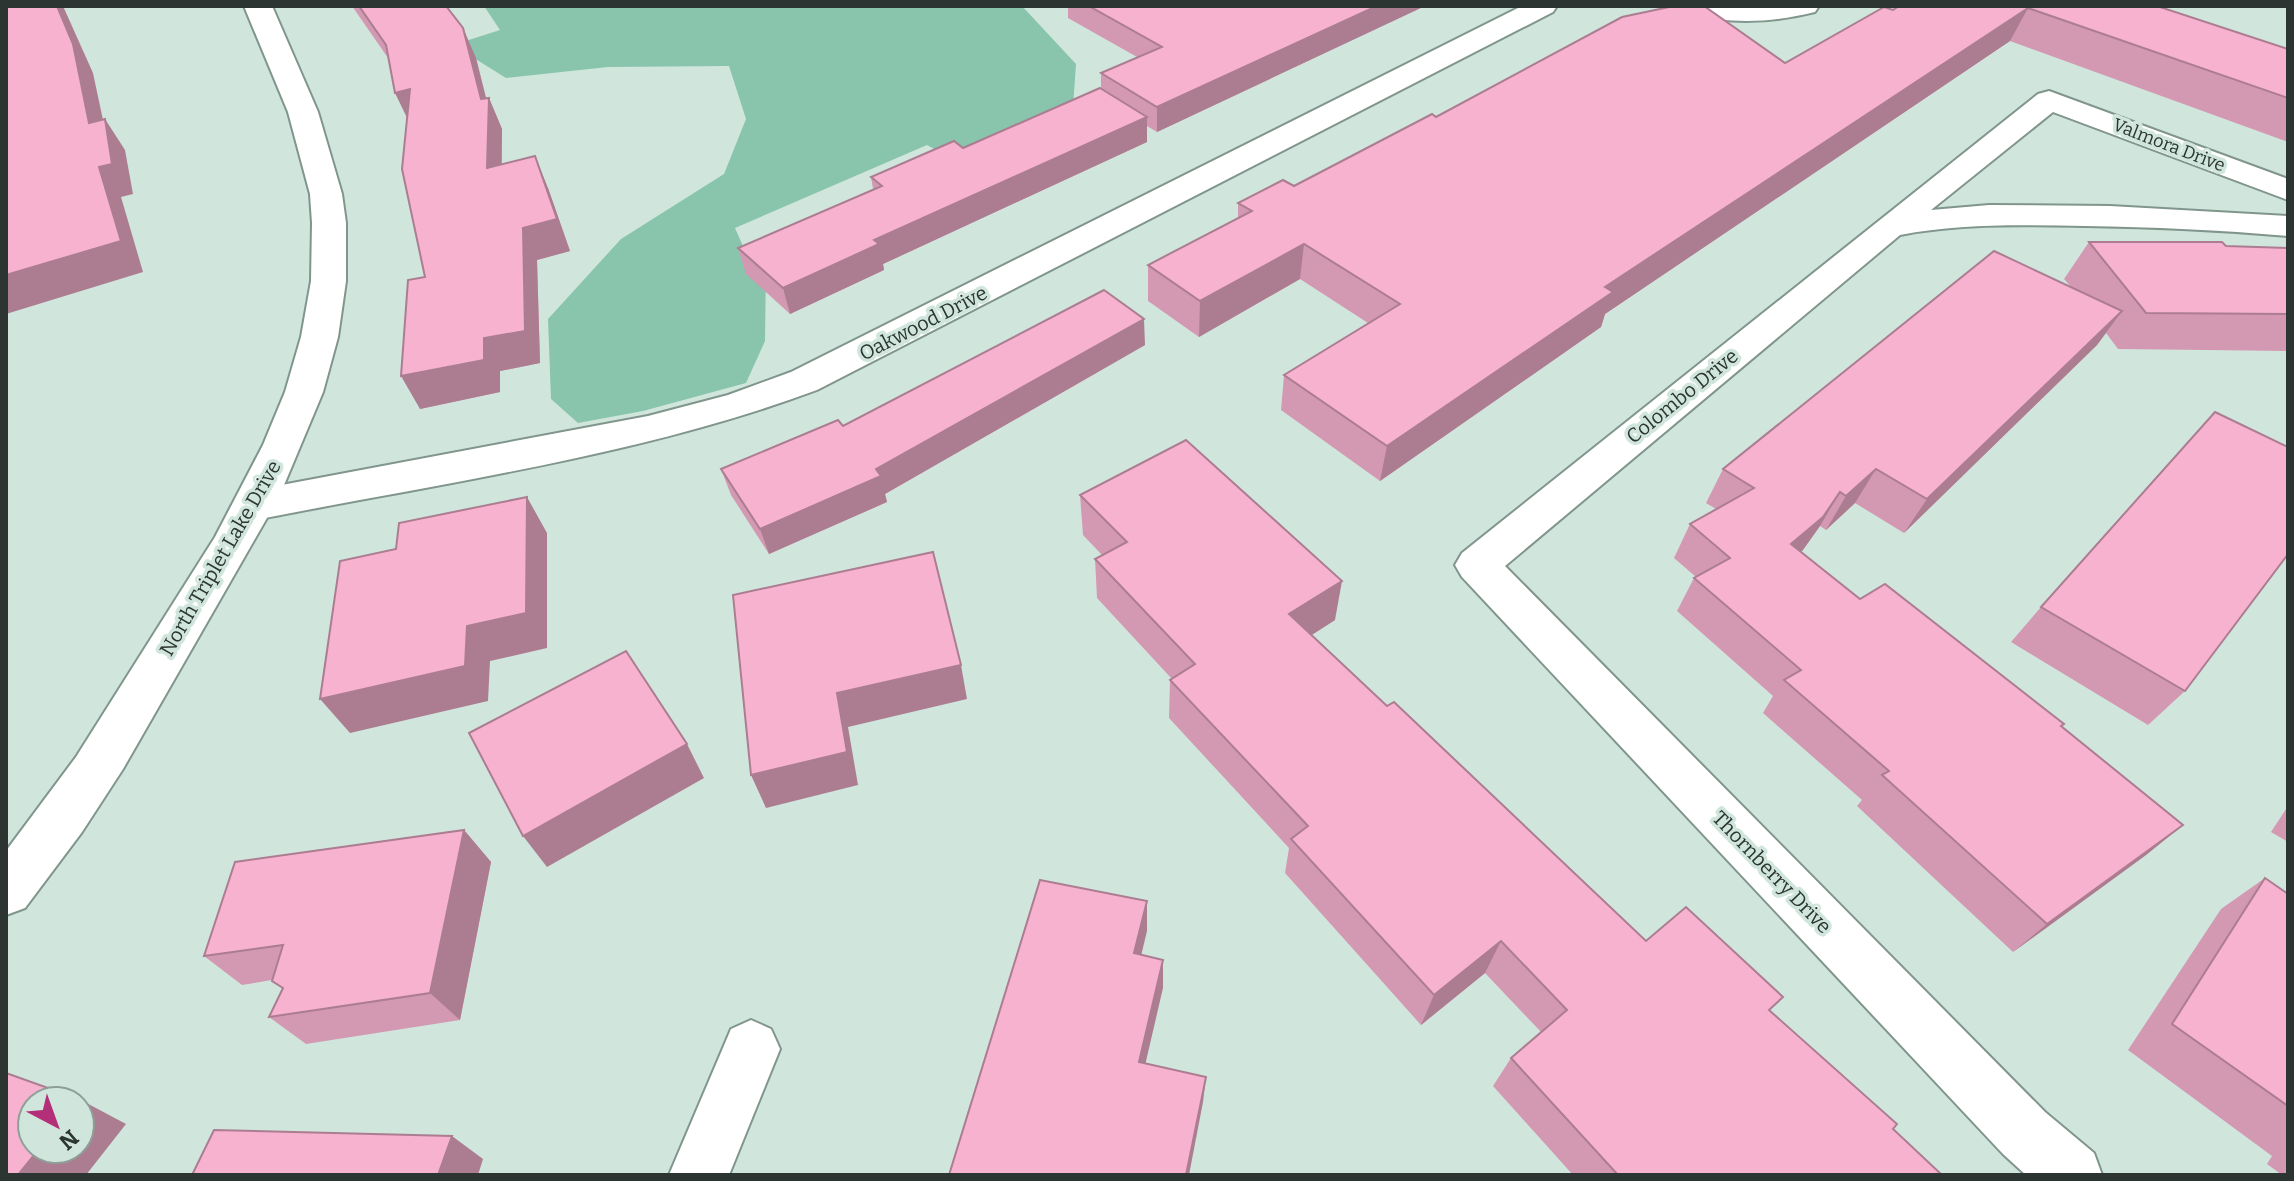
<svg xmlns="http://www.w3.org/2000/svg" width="2294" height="1181" font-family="Bitter,serif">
<rect width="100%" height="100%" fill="#d0e6dd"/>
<polygon fill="#89c4ad" points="484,6 1022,6 1076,64 1073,107 954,160 927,145 735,228 746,253 766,263 765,341 746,383 643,411 578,423 551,399 548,319 621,239 724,174 746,119 729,66 608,67 506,78 453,45 500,30"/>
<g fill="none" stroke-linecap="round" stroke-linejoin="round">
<defs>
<g id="street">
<path d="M1522,6H1557L1553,12L817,390C640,456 441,483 255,520L240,516L234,505L240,494L255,490L648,416L728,395L791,372Z"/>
<path d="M1673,6H1819L1815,12C1770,23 1732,24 1687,14L1677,12Z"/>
<path d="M2049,91L2288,179V200L2053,112L1931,210L1989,205L2110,206L2288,216V236C2220,230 2153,227 2085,226C2023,225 1961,223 1900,235L1505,566L2045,1112L2094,1153L2102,1175H2026L2003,1154L1462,577L1455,565L1462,553L2038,94Z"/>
<polygon points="751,1020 771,1029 780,1049 729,1175 669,1175 731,1029"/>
</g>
<polygon id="secondary" points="244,6 272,6 318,112 342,194 346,223 346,281 338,337 323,392 279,497 123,769 82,832 25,908 6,915 6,851 76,757 215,537 263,445 285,392 301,337 311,281 312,223 310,194 288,112"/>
</defs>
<use href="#street" stroke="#80958c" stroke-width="4"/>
<use href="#secondary" stroke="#80958c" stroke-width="4"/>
<use href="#street" fill="#fff" fill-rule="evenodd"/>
<use href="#secondary" fill="#fff" fill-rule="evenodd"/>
</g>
<g fill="#d499b2">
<polygon points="352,6 446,6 463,28 476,58 486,98 489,98 502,129 502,164 548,188 570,251 537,260 540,363 500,371 500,392 420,409 425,277 407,118 388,58"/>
<polygon points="1068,6 1425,6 1157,132 1147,126 1147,142 883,264 884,270 790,314 746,274 738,248 873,189 871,177 963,148 1101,89 1101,73 1137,57 1068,18"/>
<polygon points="2157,6 2288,49 2288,142 2010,41 1605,314 1601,327 1380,481 1281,410 1284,375 1368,323 1300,279 1199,337 1148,301 1148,265 1238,219 1238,203 1294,186 1436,117 1785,63 1893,10"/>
<polygon points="2089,242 2288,248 2288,351 2118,349 2106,333 2097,345 1904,533 1855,503 1826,530 1820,526 1801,552 1860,599 2061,727 2183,825 2146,855 2013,952 1857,806 1862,800 1763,713 1773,696 1677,611 1694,578 1696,577 1674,558 1690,524 1716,509 1706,503 1723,469 2071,287 2064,279"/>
<polygon points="1145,345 885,494 887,502 769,554 731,495 721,469 843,426"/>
<polygon points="1080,495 1335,620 1311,635 1387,706 1646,941 1770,1011 1942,1175 1573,1175 1493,1086 1511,1058 1541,1032 1485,973 1421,1025 1285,873 1289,848 1169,718 1170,680 1172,679 1097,598 1095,559 1102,555 1083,535"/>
<polygon points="2041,607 2185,691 2148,725 2011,642"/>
<polygon points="2288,806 2288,842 2271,832"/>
<polygon points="464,830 491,862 460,1020 306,1044 269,1017 283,989 272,980 242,985 204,956"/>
<polygon points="2265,878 2288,894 2288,1175 2282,1175 2267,1164 2272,1156 2128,1050 2221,909"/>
</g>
<g fill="#ac7d91">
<polygon points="57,6 63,6 93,73 110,153 89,123"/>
<polygon points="1377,6 1425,6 1157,132 1157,107"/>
<polygon points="2028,8 2010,41 1605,314 1601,327 1380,481 1387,446 1605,287"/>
<polygon points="463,28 476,58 489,110 489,98 502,129 501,199 487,168 481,99"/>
<polygon points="410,89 410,124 395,93"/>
<polygon points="1147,117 1147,142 883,264 884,270 790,314 783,288 874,240"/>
<polygon points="105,119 125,150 133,194 121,197 143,272 6,314 6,275 99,167"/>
<polygon points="535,156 548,188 570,251 537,260 540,363 500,371 500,392 420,409 401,376 484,338 523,228"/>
<polygon points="1304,244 1300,279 1199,337 1200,301"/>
<polygon points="2122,311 2097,345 1904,533 1927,499"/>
<polygon points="1144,319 1145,345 885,494 887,502 769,554 760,529 876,469"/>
<polygon points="1876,469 1855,503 1826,530 1846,496"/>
<polygon points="1840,492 1820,526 1803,550 1772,578 1791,544"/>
<polygon points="527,497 547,533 547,648 490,661 488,701 350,733 320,699 467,626"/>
<polygon points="1342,581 1335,620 1284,653 1289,614"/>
<polygon points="961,665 967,699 848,727 858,785 766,808 751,775 837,693"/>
<polygon points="687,744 704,778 547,867 523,836"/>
<polygon points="2183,825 2146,855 2013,952 2047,924"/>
<polygon points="464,830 491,862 460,1020 430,993"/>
<polygon points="1147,901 1147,931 1135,981 1134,953"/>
<polygon points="1501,941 1485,973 1421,1025 1434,995"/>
<polygon points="1163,960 1163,988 1140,1087 1139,1062"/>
<polygon points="1206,1077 1203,1102 1189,1175 1186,1175"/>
<polygon points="79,1099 126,1124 86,1175 18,1175 39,1149 80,1149 80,1101 78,1101"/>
<polygon points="452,1136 483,1159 478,1175 438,1175"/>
</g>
<g fill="#f6b2cf" stroke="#ac7d91" stroke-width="2">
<polygon points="6,6 57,6 73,44 89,123 105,119 112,164 99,167 121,241 6,275"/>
<polygon points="359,6 446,6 463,28 481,99 489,98 487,168 535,156 557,219 523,228 525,331 484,338 484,360 401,376 408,280 425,277 402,169 410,89 395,93 386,45"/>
<polygon points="1089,6 1377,6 1157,107 1101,73 1162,47"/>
<polygon points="1674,6 1704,6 1785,63 1884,7 1893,10 1899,6 2157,6 2288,49 2288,98 2028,8 1605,287 1613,292 1387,446 1284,375 1400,304 1304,244 1200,301 1148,265 1252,211 1238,203 1283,180 1294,186 1432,114 1436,117 1622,17"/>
<polygon points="1100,88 1147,117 874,240 879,244 783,288 738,248 882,186 871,177 954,141 963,148"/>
<polygon points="2089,242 2222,242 2226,246 2288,248 2288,314 2146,313"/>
<polygon points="1994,251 2122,311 1927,499 1876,469 1846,496 1840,492 1823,517 1791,544 1860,599 1885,584 2064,724 2061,726 2183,825 2047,924 1882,775 1889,771 1784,680 1801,670 1694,578 1730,558 1690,524 1754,488 1723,469"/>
<polygon points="1104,290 1144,319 876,469 881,476 760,529 721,469 838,420 843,426"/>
<polygon points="2215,412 2288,447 2288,554 2185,691 2041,607"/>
<polygon points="1186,440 1342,581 1289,614 1387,706 1394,702 1646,941 1686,907 1783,997 1769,1010 1897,1124 1893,1129 1942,1175 1618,1175 1511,1058 1567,1010 1501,941 1434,995 1291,839 1308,826 1170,680 1195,664 1095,559 1127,542 1080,495"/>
<polygon points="527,497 526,613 467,626 465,666 320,699 340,561 396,549 399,523"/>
<polygon points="933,552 961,665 837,693 847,752 751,775 733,595"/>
<polygon points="626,651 687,744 523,836 469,733"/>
<polygon points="464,830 430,993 269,1017 283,988 272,981 283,945 204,956 235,862"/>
<polygon points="2265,878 2288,894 2288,1106 2172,1024"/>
<polygon points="1040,880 1147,901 1134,953 1163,960 1139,1062 1206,1077 1186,1175 949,1175"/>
<polygon points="6,1073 79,1099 78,1101 32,1101 32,1149 39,1149 18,1175 6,1175"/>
<polygon points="214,1130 452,1136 438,1175 192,1175"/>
</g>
<g text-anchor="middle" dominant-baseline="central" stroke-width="7" stroke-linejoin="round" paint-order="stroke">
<g font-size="18" fill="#2c3531" stroke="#d0e6dd">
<text transform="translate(2169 145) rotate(21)">Valmora Drive</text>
</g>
<g font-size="20" fill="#2c3531" stroke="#d0e6dd">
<text transform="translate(923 323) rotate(-27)">Oakwood Drive</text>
<text transform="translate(1682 396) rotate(-39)">Colombo Drive</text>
<text transform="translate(220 558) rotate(-60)">North Triplet Lake Drive</text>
<text transform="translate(1772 872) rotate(46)">Thornberry Drive</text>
</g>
</g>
<rect width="2294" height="1181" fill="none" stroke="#2c3531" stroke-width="16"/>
<g transform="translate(56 1125) rotate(139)"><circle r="38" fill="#d0e6dd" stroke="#8e9f98" stroke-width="2"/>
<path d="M0-6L14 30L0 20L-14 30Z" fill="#b32f77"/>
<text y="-12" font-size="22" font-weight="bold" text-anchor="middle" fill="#2c3531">N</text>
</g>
</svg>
